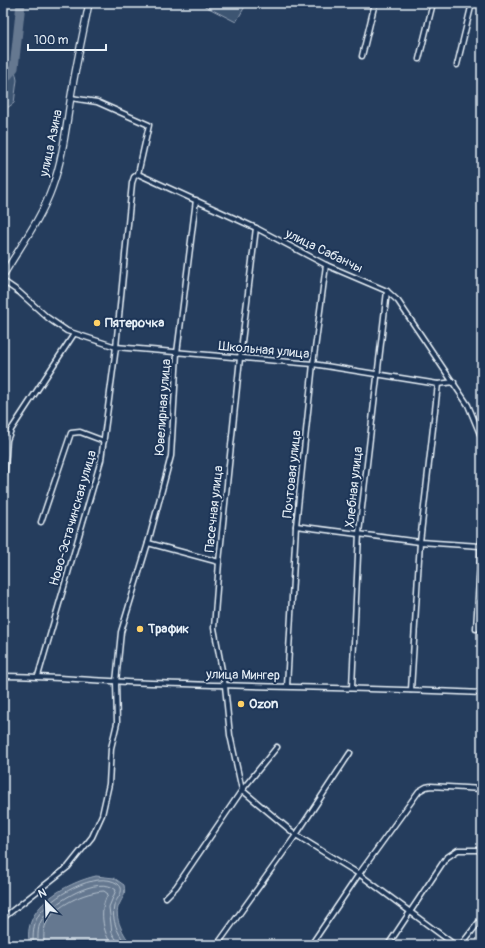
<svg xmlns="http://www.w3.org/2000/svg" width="485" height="948" font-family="Pangolin,sans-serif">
<rect width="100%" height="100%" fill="#253d5d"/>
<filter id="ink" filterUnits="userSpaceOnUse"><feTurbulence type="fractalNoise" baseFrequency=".025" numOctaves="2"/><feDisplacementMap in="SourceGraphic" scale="8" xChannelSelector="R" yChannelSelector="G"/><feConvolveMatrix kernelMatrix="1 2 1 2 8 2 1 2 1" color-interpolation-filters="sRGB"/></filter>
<g filter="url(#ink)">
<g fill="#3e5472" stroke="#93a2b5">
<polygon points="199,3 247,3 236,22"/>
<polygon points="9,68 15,70 17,80 14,103 3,111 3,71"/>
</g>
<path fill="#657890" stroke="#99a8ba" d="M96,876L114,878L124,885C126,895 123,896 119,905C113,917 124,936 132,945H30C20,908 66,883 96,876Z"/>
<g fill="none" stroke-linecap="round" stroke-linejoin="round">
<g stroke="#b4c1ce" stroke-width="1">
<path d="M33,945C33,935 33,925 38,916C50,897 97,869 118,884C127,891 115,899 114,906C111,919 118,935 127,945"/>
<path d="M38,945C38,935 37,926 43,918C53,902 99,874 116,890L109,907L112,933L120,945"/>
<path d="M44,945C44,938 43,931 46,924C55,905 85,892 104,891L108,894C99,909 102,931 112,945"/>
</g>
<polyline stroke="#99a8ba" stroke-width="1.5" points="3,837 7,844"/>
<polyline stroke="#657890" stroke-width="9" points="3,82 14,68 21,3"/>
<defs>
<g id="minor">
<polyline points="362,56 375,3"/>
<polyline points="419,59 433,3"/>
<polyline points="457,65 472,3"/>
<polyline points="71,98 97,102 149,125 138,174"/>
<polyline points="138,174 256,228 326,265 387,291 398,301 468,405 482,439"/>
<polyline points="256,228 240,358 219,562 214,628 225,686 230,735 242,790 296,835 359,874 455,945"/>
<polyline points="3,281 19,292 48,318 67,331 116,347 313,364 438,384 454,382"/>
<polyline points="3,496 7,440 11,430 74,334"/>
<polyline points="41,522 71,433 80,432 104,441"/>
<polyline points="296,526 420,542 480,546"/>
<polyline points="148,543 219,562"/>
<polyline points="476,629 482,529"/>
<path d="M3,676C53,676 102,682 151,683C262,687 372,688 482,693"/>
<polyline points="38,676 101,460 116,347 132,183 134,177 138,174"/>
<polyline points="287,686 296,526 313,364 326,265"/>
<polyline points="352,687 359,533 387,291"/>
<polyline points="411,690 420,542 438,384"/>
<polyline points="166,897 176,887 242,790 277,747"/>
<polyline points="3,918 68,867 92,837 102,815 109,784 111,748 117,723 116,682 121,632 148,543 171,456 177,353 196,200"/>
<polyline points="217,945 296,835 350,753"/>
<polyline points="311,945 359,874 419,791 426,787 431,786 482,789"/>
<polyline points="388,945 446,858 458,850 482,850"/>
<polyline points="461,945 482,918"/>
</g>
<path id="tertiary" d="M3,276C19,248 41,219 52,188C63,158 66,127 71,96C76,65 83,34 89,3"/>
</defs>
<use href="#minor" stroke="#e8f1f8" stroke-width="7"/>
<use href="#tertiary" stroke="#e8f1f8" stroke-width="8"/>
<use href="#minor" stroke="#1d3557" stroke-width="4"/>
<use href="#tertiary" stroke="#1d3557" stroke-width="5.5"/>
</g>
</g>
<g fill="#ffd166" stroke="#1d3557" stroke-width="1.5">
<circle cx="97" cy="323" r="4"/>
<circle cx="140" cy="629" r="4"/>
<circle cx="241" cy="704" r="4"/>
</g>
<g text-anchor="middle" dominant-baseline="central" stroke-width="4" stroke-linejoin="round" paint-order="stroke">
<g font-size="13" fill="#e8f1f8" stroke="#1d3557">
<text transform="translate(51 143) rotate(-78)">улица Азина</text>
<text transform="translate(324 251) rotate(26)">улица Сабанчы</text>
<text transform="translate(264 350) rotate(5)">Школьная улица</text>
<text transform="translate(163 407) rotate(-86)">Ювелирная улица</text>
<text transform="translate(292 474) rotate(-84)">Почтовая улица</text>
<text transform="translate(354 487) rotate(-84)">Хлебная улица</text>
<text transform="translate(214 509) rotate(-84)">Пасечная улица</text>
<text transform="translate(73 518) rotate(-74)">Ново-Эстачинская улица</text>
<text transform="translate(243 675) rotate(1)">улица Мингер</text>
</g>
<g font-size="13" font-weight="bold" fill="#e8f1f8" stroke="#1d3557" text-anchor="start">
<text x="105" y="323">Пятерочка</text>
<text x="148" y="629">Трафик</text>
<text x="249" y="704">Ozon</text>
</g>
</g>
<rect width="485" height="948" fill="none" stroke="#1d3557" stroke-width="16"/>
<rect x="8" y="8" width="469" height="932" fill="none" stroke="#e8f1f8" stroke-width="1.5" filter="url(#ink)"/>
<g transform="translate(46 902) rotate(337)" stroke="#1d3557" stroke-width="3" paint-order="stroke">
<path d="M0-3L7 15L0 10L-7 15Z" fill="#e8f1f8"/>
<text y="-6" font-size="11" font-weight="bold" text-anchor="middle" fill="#e8f1f8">N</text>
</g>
<path d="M28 44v6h78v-6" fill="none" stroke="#e8f1f8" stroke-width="2"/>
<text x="34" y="44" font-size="12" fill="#e8f1f8" stroke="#1d3557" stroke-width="3" paint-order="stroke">100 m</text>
</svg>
